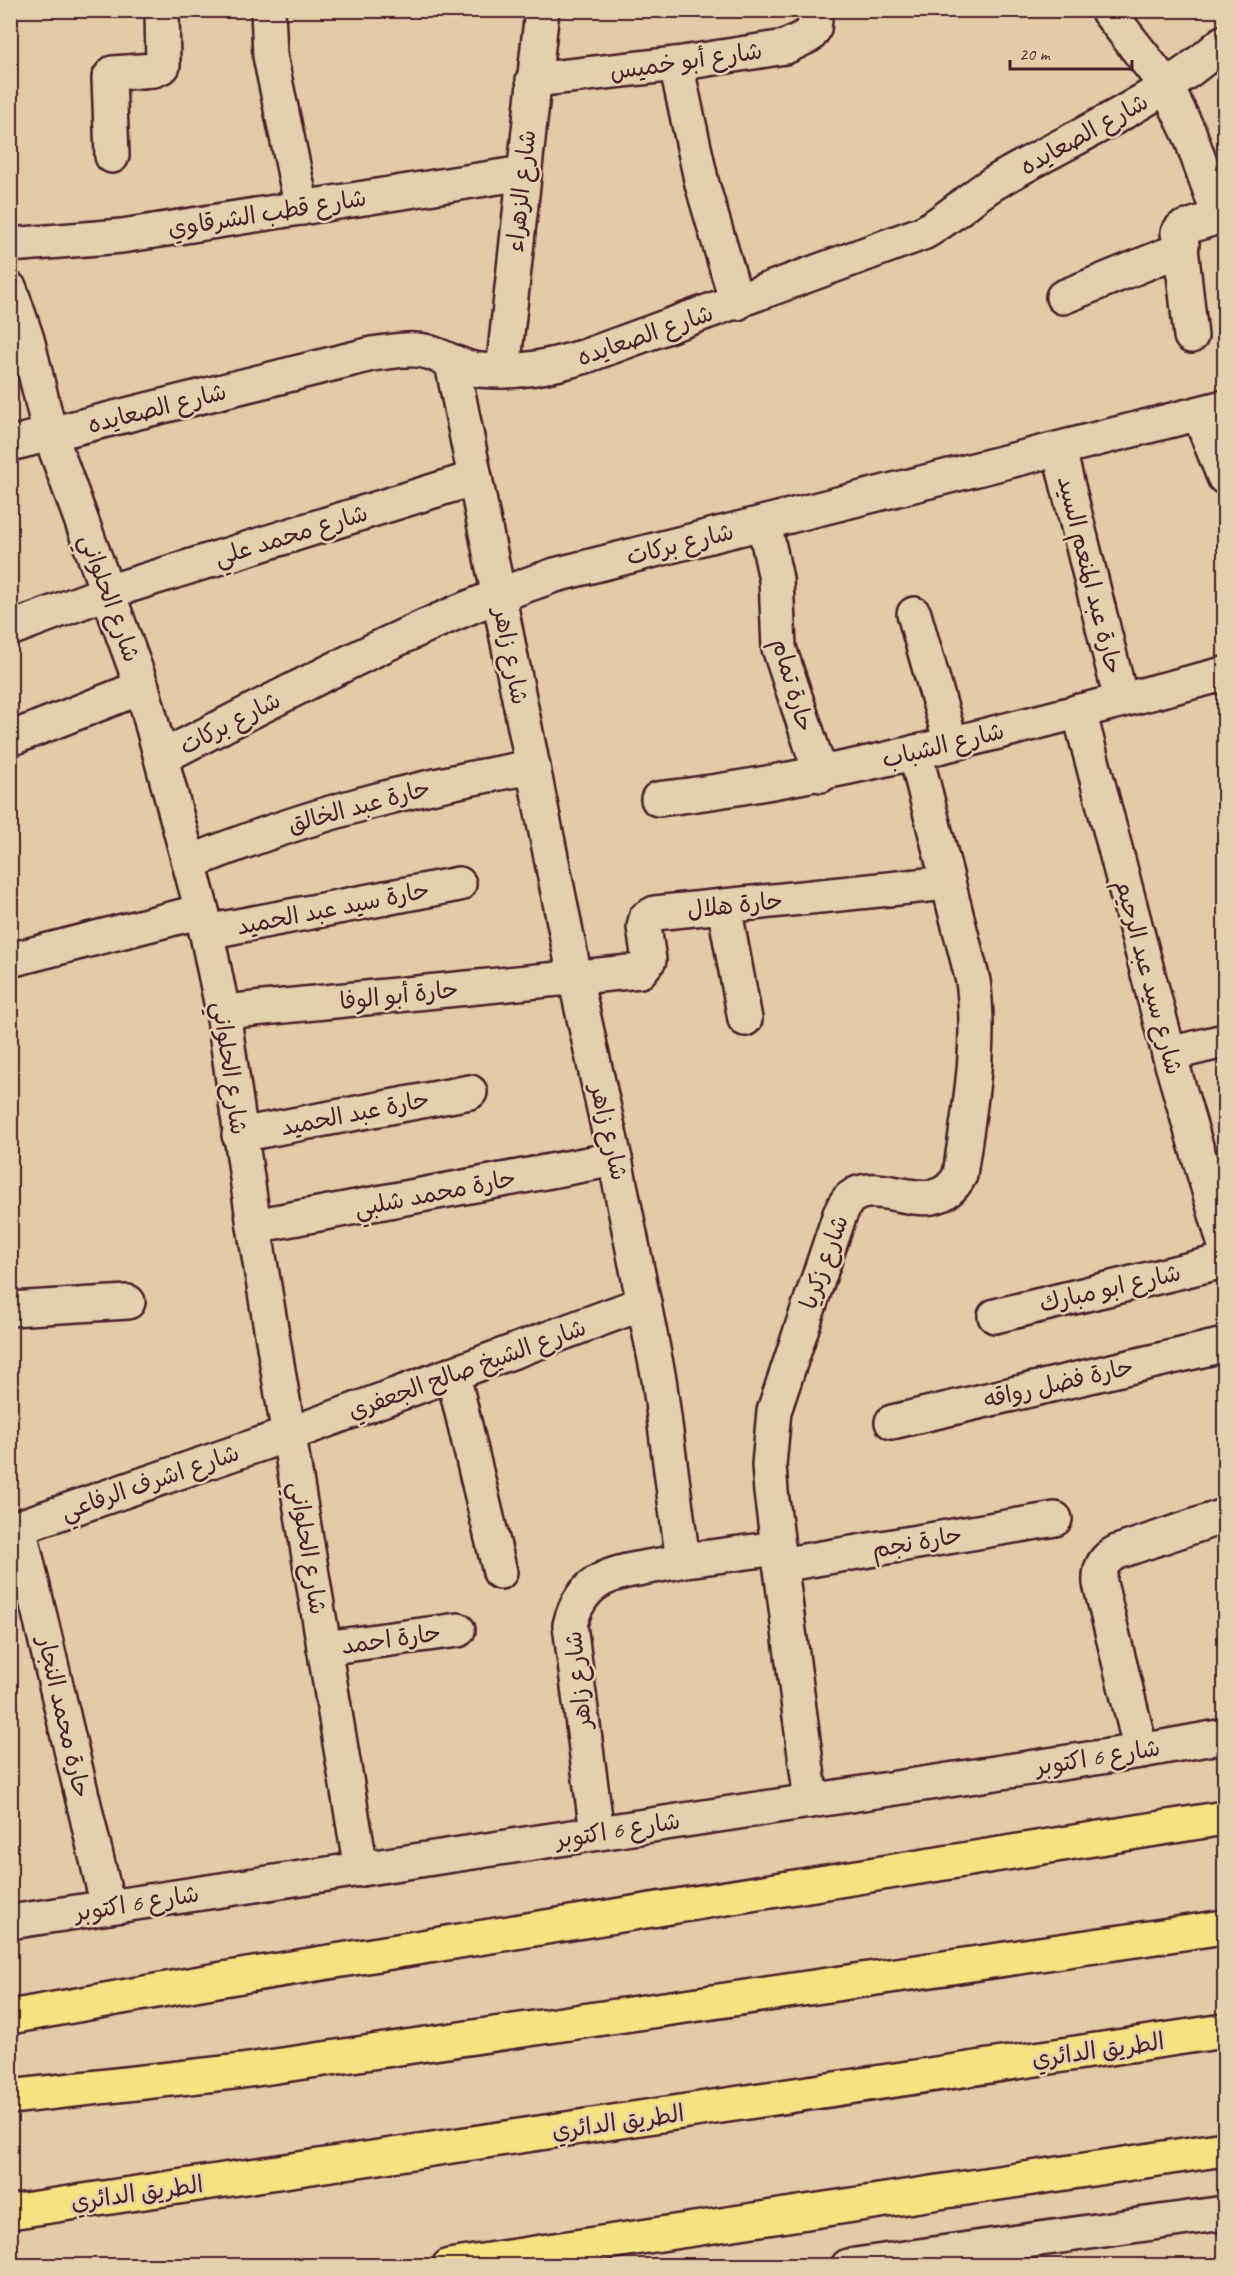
<svg xmlns="http://www.w3.org/2000/svg" width="1235" height="2276" font-family="Caveat,'Playpen Sans Arabic',sans-serif">
<rect width="100%" height="100%" fill="#e4cba7"/>
<filter id="ink" filterUnits="userSpaceOnUse"><feTurbulence type="fractalNoise" baseFrequency=".0167" numOctaves="2"/><feDisplacementMap in="SourceGraphic" scale="12" xChannelSelector="R" yChannelSelector="G"/><feConvolveMatrix kernelMatrix="1 2 1 2 8 2 1 2 1" color-interpolation-filters="sRGB"/></filter>
<g filter="url(#ink)">
<g fill="none" stroke-linecap="round" stroke-linejoin="round">
<defs>
<g id="street">
<polyline points="268,10 270,56 302,208"/>
<polyline points="1107,10 1167,87 1190,135 1213,199 1224,211"/>
<polyline points="676,64 702,184 737,303"/>
<polyline points="533,80 676,64 785,47 810,35 814,29 816,10"/>
<polyline points="112,156 109,78 113,73 154,70 163,66 162,10"/>
<polyline points="10,245 122,236 523,173"/>
<polyline points="1181,248 1191,336"/>
<polyline points="10,289 27,339 50,434 142,687 202,911 223,1012 254,1226 361,1869"/>
<polyline points="1063,297 1179,250 1182,245 1178,233 1181,229 1224,215"/>
<path d="M452,363L575,977L615,1159L659,1379L682,1554L679,1561C631,1573 584,1566 570,1625L597,1833"/>
<polyline points="503,371 542,10"/>
<polyline points="1199,414 1224,477"/>
<path d="M10,444L372,354C390,352 410,347 428,352C446,357 461,368 480,370C517,374 552,366 586,356L923,233C949,219 969,198 994,183C1072,137 1157,103 1224,42"/>
<polyline points="1059,450 1121,700"/>
<polyline points="764,523 776,579 779,648 821,775"/>
<polyline points="914,614 951,743"/>
<polyline points="10,629 108,592 475,478"/>
<polyline points="1079,711 1169,1054 1224,1242"/>
<polyline points="10,739 142,687"/>
<path d="M162,757C291,692 418,621 555,575L1224,407"/>
<path d="M658,799C850,777 1037,721 1224,674"/>
<path d="M191,862C304,816 413,787 533,767"/>
<polyline points="724,906 745,1019"/>
<polyline points="206,932 459,884"/>
<polyline points="10,960 202,911"/>
<polyline points="223,1012 640,971 649,960 644,927 646,918 655,913 947,883"/>
<polyline points="1169,1054 1224,1041"/>
<polyline points="239,1135 470,1092"/>
<polyline points="254,1226 615,1159"/>
<polyline points="10,1309 128,1302"/>
<polyline points="995,1316 1224,1261"/>
<polyline points="453,1375 500,1572"/>
<polyline points="892,1422 1224,1345"/>
<polyline points="19,1527 108,1907"/>
<polyline points="10,1530 290,1434 644,1303"/>
<polyline points="679,1561 777,1548"/>
<polyline points="780,1565 1055,1519"/>
<polyline points="324,1648 458,1630"/>
<path d="M1141,1751L1100,1583C1099,1568 1103,1559 1117,1552L1224,1516"/>
<path d="M811,1801L771,1492L769,1465L774,1411L840,1214C843,1209 845,1202 850,1198C880,1173 934,1225 960,1175C969,1110 982,1046 973,981L915,752"/>
<polyline points="10,1922 1141,1751 1224,1736"/>
<polyline points="848,2266 1224,2213"/>
</g>
<g id="highway">
<polyline points="10,2017 223,1979 1224,1818"/>
<polyline points="10,2097 242,2071 1224,1927"/>
<polyline points="10,2212 1224,2031"/>
<polyline points="449,2266 1224,2149"/>
</g>
</defs>
<use href="#street" stroke="#4a1f2b" stroke-width="38"/>
<use href="#highway" stroke="#4a1f2b" stroke-width="38"/>
<use href="#street" stroke="#e3d1ae" stroke-width="33"/>
<use href="#highway" stroke="#f5e382" stroke-width="33"/>
</g>
</g>
<g text-anchor="middle" dominant-baseline="central" stroke-width="5" stroke-linejoin="round" paint-order="stroke">
<g font-size="24" fill="#4a1f2b" stroke="#e3d1ae">
<text transform="translate(686 61) rotate(-8)">شارع أبو خميس</text>
<text transform="translate(1084 134) rotate(-29)">شارع الصعايده</text>
<text transform="translate(521 191) rotate(-84)">شارع الزهراء</text>
<text transform="translate(267 213) rotate(-9)">شارع قطب الشرقاوي</text>
<text transform="translate(645 335) rotate(-19)">شارع الصعايده</text>
<text transform="translate(157 408) rotate(-14)">شارع الصعايده</text>
<text transform="translate(291 535) rotate(-17)">شارع محمد علي</text>
<text transform="translate(680 544) rotate(-14)">شارع بركات</text>
<text transform="translate(1090 575) rotate(76)">حارة عبد المنعم السيد</text>
<text transform="translate(110 598) rotate(70)">شارع الحلواني</text>
<text transform="translate(511 656) rotate(79)">شارع زاهر</text>
<text transform="translate(793 685) rotate(74)">حارة تمام</text>
<text transform="translate(230 723) rotate(-27)">شارع بركات</text>
<text transform="translate(943 745) rotate(-14)">شارع الشباب</text>
<text transform="translate(359 806) rotate(-15)">حارة عبد الخالق</text>
<text transform="translate(735 905) rotate(-6)">حارة هلال</text>
<text transform="translate(333 908) rotate(-11)">حارة سيد عبد الحميد</text>
<text transform="translate(1149 977) rotate(75)">شارع سيد عبد الرحيم</text>
<text transform="translate(399 995) rotate(-6)">حارة أبو الوفا</text>
<text transform="translate(230 1068) rotate(82)">شارع الحلواني</text>
<text transform="translate(355 1113) rotate(-11)">حارة عبد الحميد</text>
<text transform="translate(609 1132) rotate(77)">شارع زاهر</text>
<text transform="translate(435 1193) rotate(-11)">حارة محمد شلبي</text>
<text transform="translate(824 1262) rotate(-70)">شارع زكريا</text>
<text transform="translate(1110 1288) rotate(-13)">شارع ابو مبارك</text>
<text transform="translate(467 1369) rotate(-20)">شارع الشيخ صالح الجعفري</text>
<text transform="translate(1058 1383) rotate(-13)">حارة فضل رواقه</text>
<text transform="translate(150 1482) rotate(-19)">شارع اشرف الرفاعي</text>
<text transform="translate(917 1542) rotate(-10)">حارة نجم</text>
<text transform="translate(308 1548) rotate(81)">شارع الحلواني</text>
<text transform="translate(391 1639) rotate(-8)">حارة احمد</text>
<text transform="translate(578 1680) rotate(-96)">شارع زاهر</text>
<text transform="translate(64 1717) rotate(77)">حارة محمد النجار</text>
<text transform="translate(1098 1757) rotate(-9)">شارع 6 اكتوبر</text>
<text transform="translate(618 1830) rotate(-9)">شارع 6 اكتوبر</text>
<text transform="translate(137 1903) rotate(-9)">شارع 6 اكتوبر</text>
<text transform="translate(1098 2050) rotate(-8)">الطريق الدائري</text>
<text transform="translate(618 2122) rotate(-8)">الطريق الدائري</text>
<text transform="translate(137 2193) rotate(-8)">الطريق الدائري</text>
</g>
</g>
<rect width="1235" height="2276" fill="none" stroke="#e3d1ae" stroke-width="36"/>
<rect x="18" y="18" width="1199" height="2240" fill="none" stroke="#4a1f2b" stroke-width="2" filter="url(#ink)"/>
<path d="M1010 60v9h122v-9" fill="none" stroke="#4a1f2b" stroke-width="3"/>
<text x="1019" y="60" font-size="18" fill="#4a1f2b" stroke="#e3d1ae" stroke-width="4.5" paint-order="stroke">20 m</text>
</svg>
